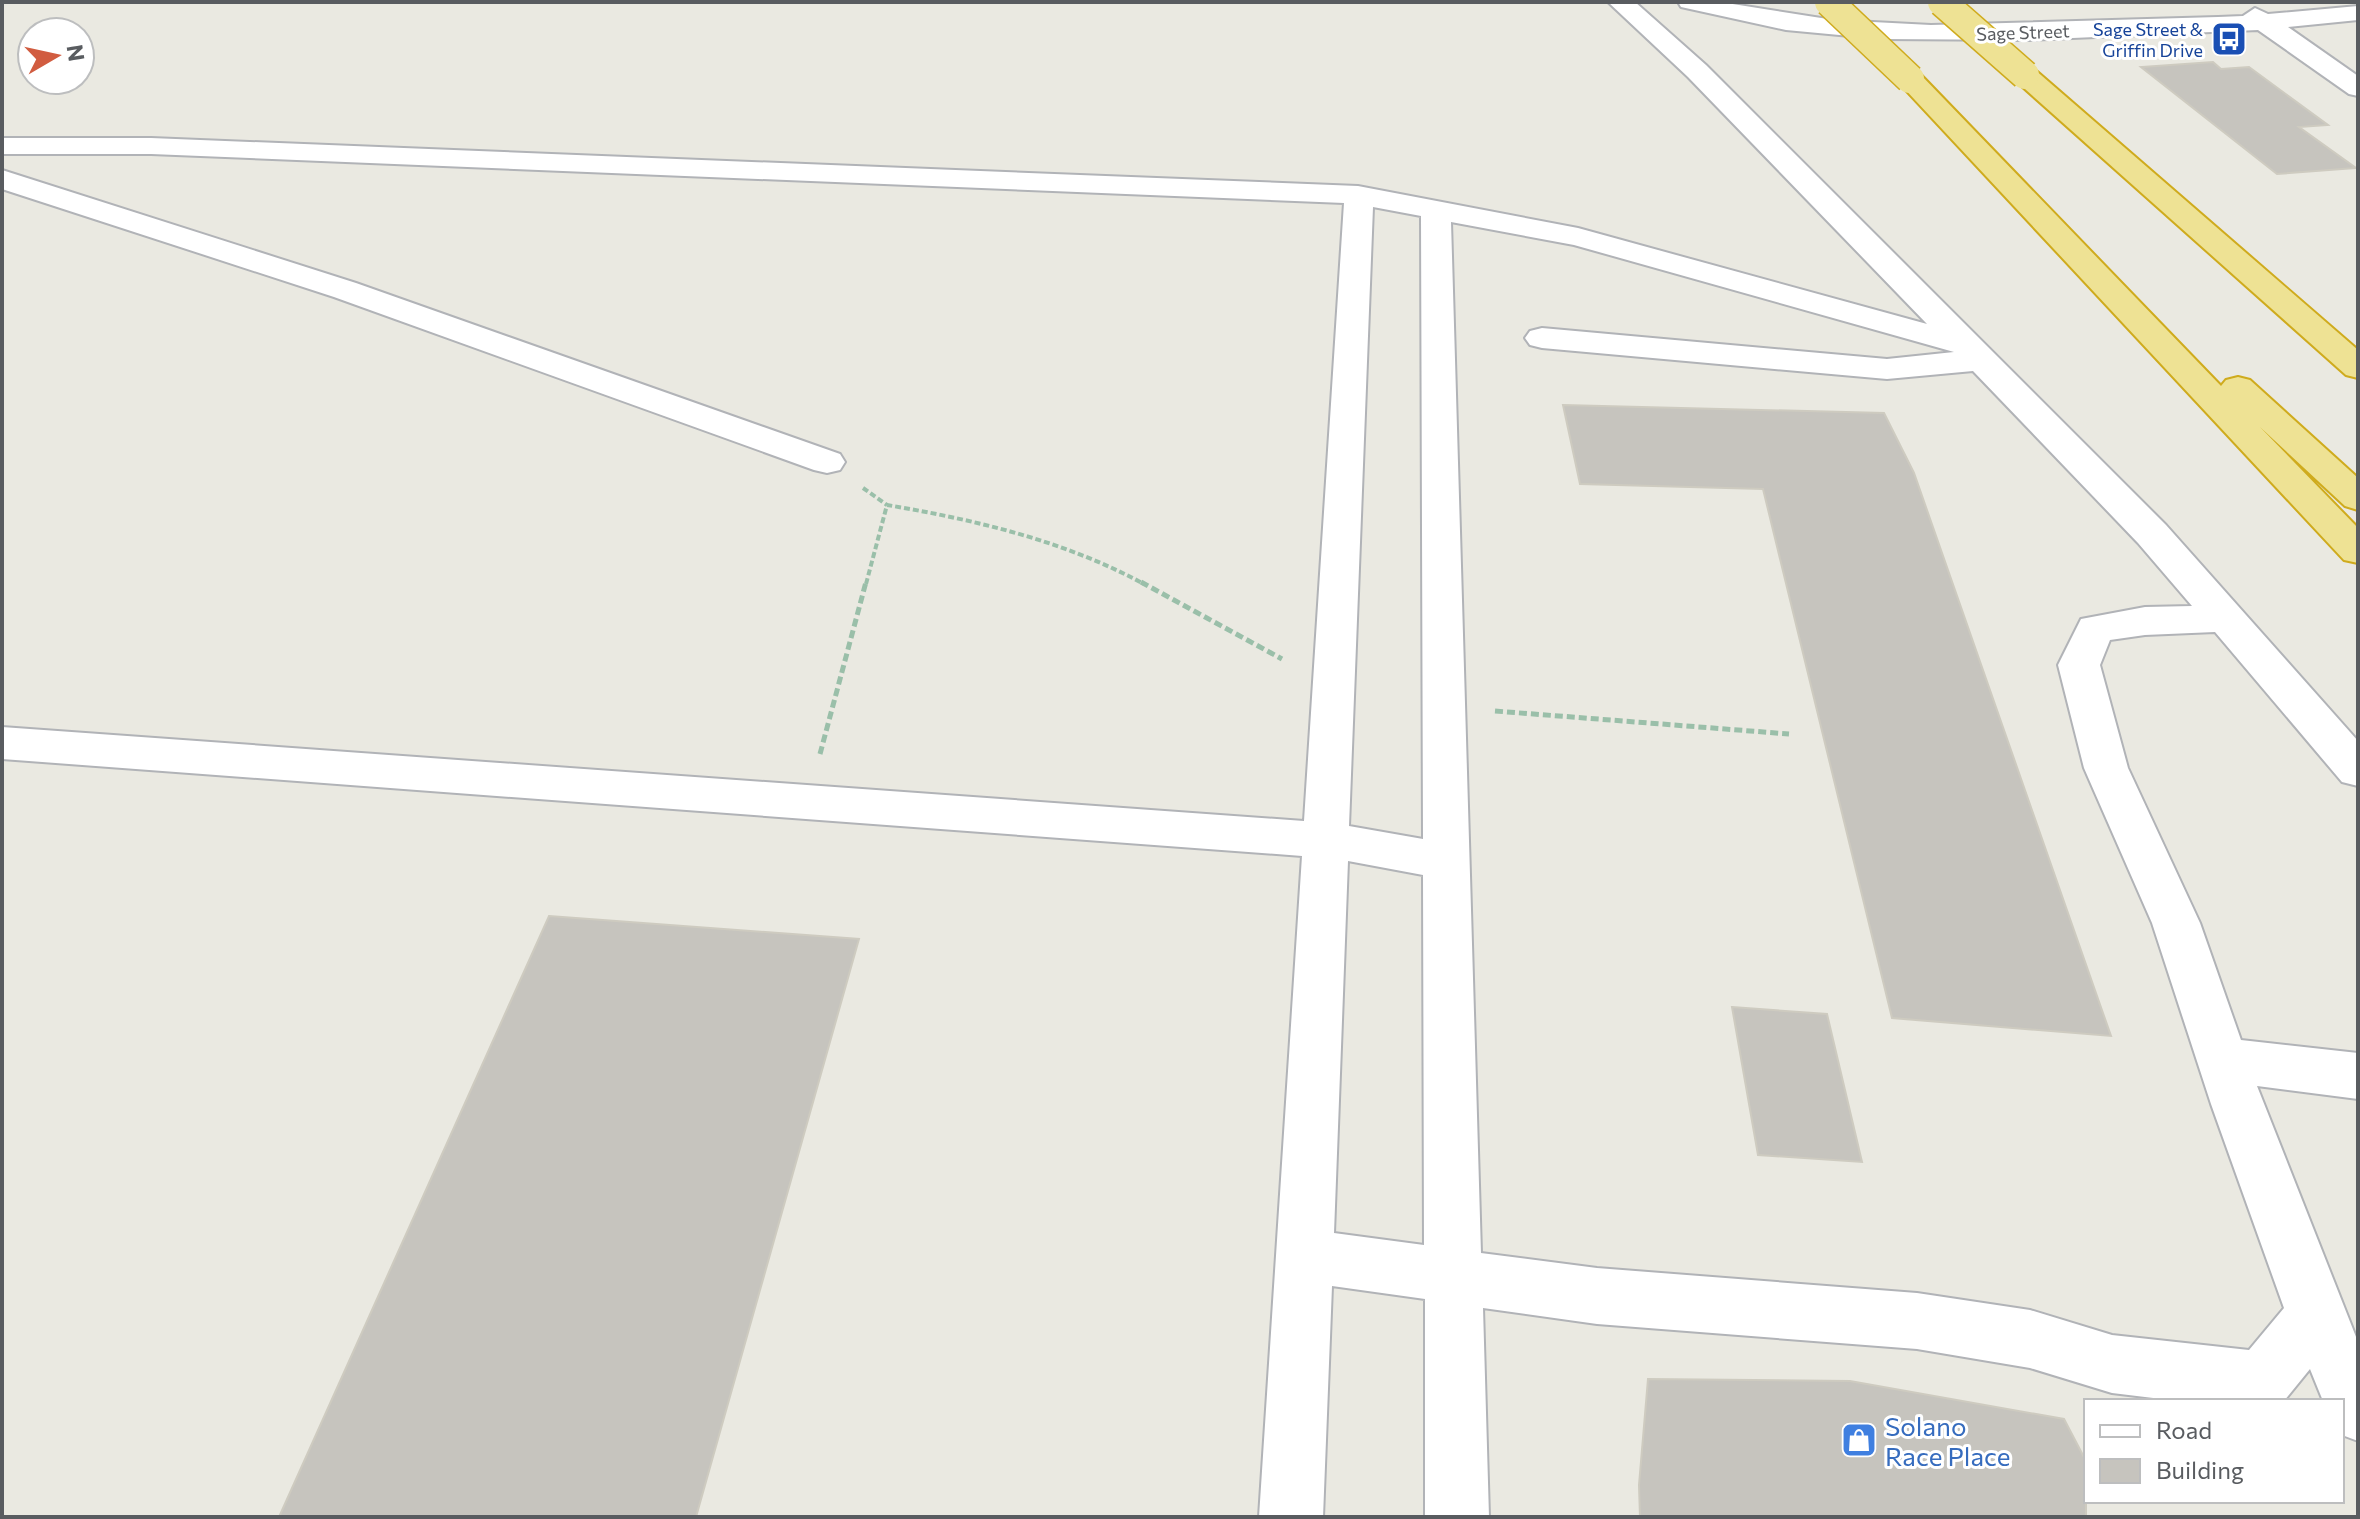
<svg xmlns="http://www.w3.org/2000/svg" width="2360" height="1519" font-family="Commissioner,sans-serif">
<rect width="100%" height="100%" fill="#eae9e1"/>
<g fill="#c6c4be" stroke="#cecbc0" stroke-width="2">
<polygon points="2213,62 2221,69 2249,67 2328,125 2299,127 2356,168 2277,174 2141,67"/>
<polygon points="1563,405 1884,413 1914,473 2111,1036 1892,1018 1763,489 1580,484"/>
<polygon points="549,916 859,939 696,1517 279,1517"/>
<polygon points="1732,1007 1827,1014 1862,1162 1758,1155"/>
<polygon points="1648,1379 1850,1381 2064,1419 2086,1461 2086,1517 1640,1517 1639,1485"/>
</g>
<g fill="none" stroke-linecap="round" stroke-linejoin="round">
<defs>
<g id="minor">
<path d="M1608,2H1635L1706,65L2166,525L2358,741V786L2342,782L2215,632L2145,635L2110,640L2100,665L2128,768L2200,923L2241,1040L2358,1053V1099L2257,1086L2358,1342V1441L2342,1435V1401H2323L2310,1369L2284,1401H2178L2112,1393L2030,1368L1917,1349L1597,1324L1483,1308L1489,1517H1425V1299L1332,1286L1323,1517H1259L1302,856L2,759V727L1304,821L1344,203L151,154H2V138H151L1358,186L1578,228L1927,324L1688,77ZM1373,207L1421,216L1423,839L1349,826ZM1451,222L1574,245L1954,352L1887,359L1542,328L1530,331L1525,338L1530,345L1542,348L1887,379L1973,371L2138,543L2192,606L2145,607L2081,619L2058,665L2084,768L2152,923L2211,1104L2284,1308L2249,1350L2112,1335L2030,1310L1917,1293L1597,1268L1481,1253ZM1348,861L1423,875L1424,1245L1334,1233Z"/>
<polygon points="1678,2 1720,2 1834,20 1931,25 2218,17 2243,16 2255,8 2268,14 2358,6 2358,20 2288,27 2358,76 2358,96 2349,94 2258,30 2029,40 1882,39 1786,30 1681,7"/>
<polygon points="2,170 356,283 840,454 845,462 840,470 827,473 814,470 334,297 2,189"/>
</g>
<g id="highway">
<polygon points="2025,67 2034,69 2358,350 2358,378 2346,375 2016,81 2012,75 2016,69"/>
<polygon points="1910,71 1919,73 2221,386 2226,380 2238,377 2250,380 2358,478 2358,510 2345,506 2260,427 2358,528 2358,563 2344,560 1901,85 1897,79 1901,73"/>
</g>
</defs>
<use href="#minor" stroke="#b1b3b7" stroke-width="4"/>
<use href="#highway" stroke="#cfab1d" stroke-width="4"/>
<g stroke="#9abfa9" stroke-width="4" stroke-dasharray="6 3" stroke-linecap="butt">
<polyline points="863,488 887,505"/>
<path d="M866,584L887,505C976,520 1065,541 1144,584"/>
</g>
<g stroke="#9abfa9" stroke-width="5" stroke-dasharray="8 4" stroke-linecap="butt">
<polyline points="1141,582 1282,659"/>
<polyline points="1495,711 1789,734"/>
<polyline points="820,754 866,582"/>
</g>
<use href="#minor" fill="#fff" fill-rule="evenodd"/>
<use href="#highway" fill="#eee294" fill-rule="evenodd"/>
<defs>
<g id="highway-bridge">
<polyline points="1829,2 1910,79"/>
<polyline points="1942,2 2025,75"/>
</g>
</defs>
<use href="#highway-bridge" stroke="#cfab1d" stroke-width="31" stroke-linecap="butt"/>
<use href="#highway-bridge" stroke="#eee294" stroke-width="28"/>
</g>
<defs>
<symbol id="bus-square" viewBox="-11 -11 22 22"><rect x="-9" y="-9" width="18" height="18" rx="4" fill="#1a4fb4" stroke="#fff"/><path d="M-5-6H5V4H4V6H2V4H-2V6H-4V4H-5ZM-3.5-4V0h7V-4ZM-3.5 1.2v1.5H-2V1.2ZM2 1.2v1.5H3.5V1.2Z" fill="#fff"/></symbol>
<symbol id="shop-square" viewBox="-11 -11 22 22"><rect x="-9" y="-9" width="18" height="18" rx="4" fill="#3f7fe0" stroke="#fff"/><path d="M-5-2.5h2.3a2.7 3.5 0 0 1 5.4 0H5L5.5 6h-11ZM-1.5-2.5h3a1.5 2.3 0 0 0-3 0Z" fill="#fff"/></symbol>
</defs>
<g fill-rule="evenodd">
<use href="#bus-square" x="2209" y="19" width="40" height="40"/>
<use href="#shop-square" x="1839" y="1420" width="40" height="40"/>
</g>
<g text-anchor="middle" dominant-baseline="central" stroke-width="6" stroke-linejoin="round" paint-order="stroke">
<g font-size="18" fill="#164399" stroke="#fff" text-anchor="end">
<text x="2203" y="29">Sage Street &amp;<tspan x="2203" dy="21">Griffin Drive</tspan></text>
</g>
<g font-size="18" fill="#595c60" stroke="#fff">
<text transform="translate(2023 32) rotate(-2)">Sage Street</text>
</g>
<g font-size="26" fill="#366cbe" stroke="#fff" text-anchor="start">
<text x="1885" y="1425">Solano<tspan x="1885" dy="30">Race Place</tspan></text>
</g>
</g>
<rect width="2360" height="1519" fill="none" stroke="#595c60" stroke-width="8"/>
<rect x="2084" y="1399" width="260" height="104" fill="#ffffff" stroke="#bdbebf" stroke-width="2"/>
<rect x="2100" y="1425" width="40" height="12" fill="#ffffff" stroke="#bdbebf" stroke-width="2"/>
<text x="2156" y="1439" font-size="24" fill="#595c60">Road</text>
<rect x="2100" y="1459" width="40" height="24" fill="#c6c4be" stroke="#bdbebf" stroke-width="2"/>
<text x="2156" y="1479" font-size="24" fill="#595c60">Building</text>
<g transform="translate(56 56) rotate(81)"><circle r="38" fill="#ffffff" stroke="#bdbebf" stroke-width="2"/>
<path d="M0-6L14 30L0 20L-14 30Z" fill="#d15c40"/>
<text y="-12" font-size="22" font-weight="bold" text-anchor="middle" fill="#595c60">N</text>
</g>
</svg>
